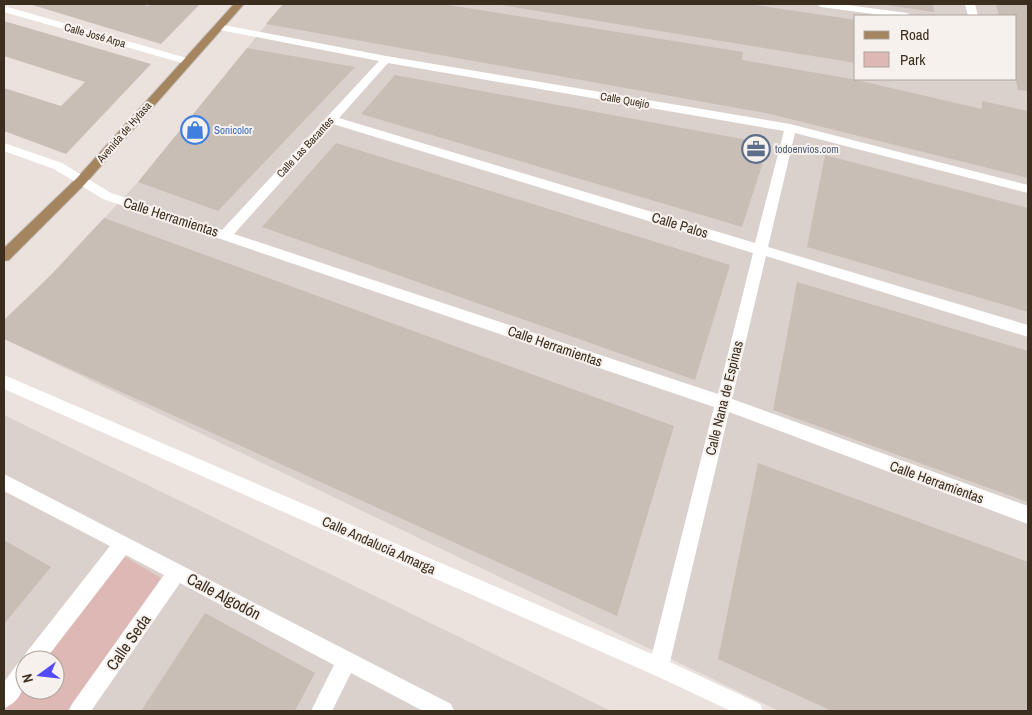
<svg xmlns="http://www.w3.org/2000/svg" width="1032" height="715" font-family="'Archivo Narrow',sans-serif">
<rect width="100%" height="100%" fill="#ebe2de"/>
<g fill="#dbd1cc" fill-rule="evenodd">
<path d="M283,4H1028V711H779L4,339V320L51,275L138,182ZM856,16H1016V79H856Z"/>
<path d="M4,415L611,711H4ZM25,660H55V690H25Z"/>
</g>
<polygon fill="#deb8b4" points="124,556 161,578 67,711 5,711 25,685 25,690 55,690 55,660 44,660"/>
<g fill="#c9beb6">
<polygon points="29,4 142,4 148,6 150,4 200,4 161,44"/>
<polygon points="283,4 442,4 743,52 742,60 852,79 982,109 982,101 1028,111 1028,178 766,113 266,24"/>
<polygon points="494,4 749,4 856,20 856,63"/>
<polygon points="887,4 933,4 934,12 886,5"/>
<polygon points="996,4 1028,4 1028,91 1018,90 1016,80 1016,16 999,16"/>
<polygon points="4,21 151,64 66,154 4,131 4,88 61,106 85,82 4,56"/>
<polygon points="247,48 355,67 218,211 138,182"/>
<polygon points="395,75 769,144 742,227 361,114"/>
<polygon points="336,143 730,265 695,380 262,227"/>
<polygon points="825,155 1028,208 1028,312 807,247"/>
<polygon points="104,218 674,426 617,616 4,339 4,320 51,275"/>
<polygon points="797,282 1028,351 1028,502 773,410"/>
<polygon points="758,463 1028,562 1028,711 832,711 718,659"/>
<polygon points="4,540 51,567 4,624"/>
<polygon points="205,613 315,673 295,711 141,711"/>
</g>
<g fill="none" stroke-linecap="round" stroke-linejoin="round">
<defs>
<polygon id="major" points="234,4 244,4 85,184 9,260 4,261 4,248 77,178"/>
</defs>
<use href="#major" stroke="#c4c0bc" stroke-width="2"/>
<g fill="#fff" fill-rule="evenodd">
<polygon points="816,4 840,4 907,13 912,16 888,16 821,7"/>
<polygon points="965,4 975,4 978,16 968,16"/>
<polygon points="4,6 190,59 191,61 186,64 182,63 4,12"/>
<path d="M218,24L386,56L790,124L1028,185V193L795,133L768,247L1028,325V337L766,256L732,399L1028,506V524L729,412L670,662L760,704L763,711H731L652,674L4,389V375L652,654L714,407L103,199L54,169L4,151V143L62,163L111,193L222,230L379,61L215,29V25ZM388,63L784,131L755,243L339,118ZM333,124L753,253L718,394L234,234Z"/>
<path d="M4,474L451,704L454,711H423L351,673L332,711H311L334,665L180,583L91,711H69L72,704L164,575L126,555L45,660H25C25,679 26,700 4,708V682L18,663L23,661L26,653L110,546L4,491Z"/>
</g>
<use href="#major" fill="#a4855f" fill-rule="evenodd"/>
</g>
<defs>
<symbol id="shop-ring" viewBox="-11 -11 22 22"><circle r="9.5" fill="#f7f1ee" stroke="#3f7fe0" stroke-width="1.5"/><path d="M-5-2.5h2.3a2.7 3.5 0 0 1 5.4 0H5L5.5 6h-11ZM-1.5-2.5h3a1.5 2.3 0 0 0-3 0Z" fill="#3f7fe0"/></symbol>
<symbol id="office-ring" viewBox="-11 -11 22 22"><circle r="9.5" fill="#f7f1ee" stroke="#5c6f8a" stroke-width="1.5"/><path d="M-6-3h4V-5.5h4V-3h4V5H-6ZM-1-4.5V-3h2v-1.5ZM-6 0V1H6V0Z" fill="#5c6f8a"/></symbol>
</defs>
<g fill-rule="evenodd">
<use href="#shop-ring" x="179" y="114" width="32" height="32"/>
<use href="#office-ring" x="740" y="133" width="32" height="32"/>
</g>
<g text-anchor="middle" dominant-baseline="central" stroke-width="4" stroke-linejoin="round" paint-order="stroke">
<g font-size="11" fill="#3c2e1e" stroke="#f7f1ee">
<text transform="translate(95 35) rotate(16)">Calle José Arpa</text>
<text transform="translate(625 100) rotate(10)">Calle Quejío</text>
<text transform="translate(124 132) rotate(-49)">Avenida de Hytasa</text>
<text transform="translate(305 147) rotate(-47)">Calle Las Bacantes</text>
</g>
<g font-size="11" fill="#366cbe" stroke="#f7f1ee" text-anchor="start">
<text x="214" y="130">Sonicolor</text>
</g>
<g font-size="11" fill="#4e5e75" stroke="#f7f1ee" text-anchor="start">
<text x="775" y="149">todoenvios.com</text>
</g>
<g font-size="14" fill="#3c2e1e" stroke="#f7f1ee">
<text transform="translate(171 217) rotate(18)">Calle Herramientas</text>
<text transform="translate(680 225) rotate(17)">Calle Palos</text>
<text transform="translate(555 346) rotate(19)">Calle Herramientas</text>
<text transform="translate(724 398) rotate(-76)">Calle Nana de Espinas</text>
<text transform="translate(937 482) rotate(20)">Calle Herramientas</text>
<text transform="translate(379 545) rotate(24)">Calle Andalucía Amarga</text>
</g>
<g font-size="16" fill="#3c2e1e" stroke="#f7f1ee">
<text transform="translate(224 596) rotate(28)">Calle Algodón</text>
<text transform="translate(128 642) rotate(-55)">Calle Seda</text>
</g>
</g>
<rect width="1032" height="715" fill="none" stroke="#3c2e1e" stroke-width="10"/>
<rect x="854" y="15" width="162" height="65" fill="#f7f1ee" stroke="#aca39b"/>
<rect x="864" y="31" width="25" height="8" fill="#a4855f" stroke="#aca39b"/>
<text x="900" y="40" font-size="15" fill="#3c2e1e">Road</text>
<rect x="864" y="52" width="25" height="15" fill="#deb8b4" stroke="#aca39b"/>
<text x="900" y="65" font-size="15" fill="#3c2e1e">Park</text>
<g transform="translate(40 675) rotate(255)"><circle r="24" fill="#f7f1ee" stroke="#aca39b"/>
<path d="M0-4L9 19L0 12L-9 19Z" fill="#544afd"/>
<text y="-8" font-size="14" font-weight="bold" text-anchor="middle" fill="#3c2e1e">N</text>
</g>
</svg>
